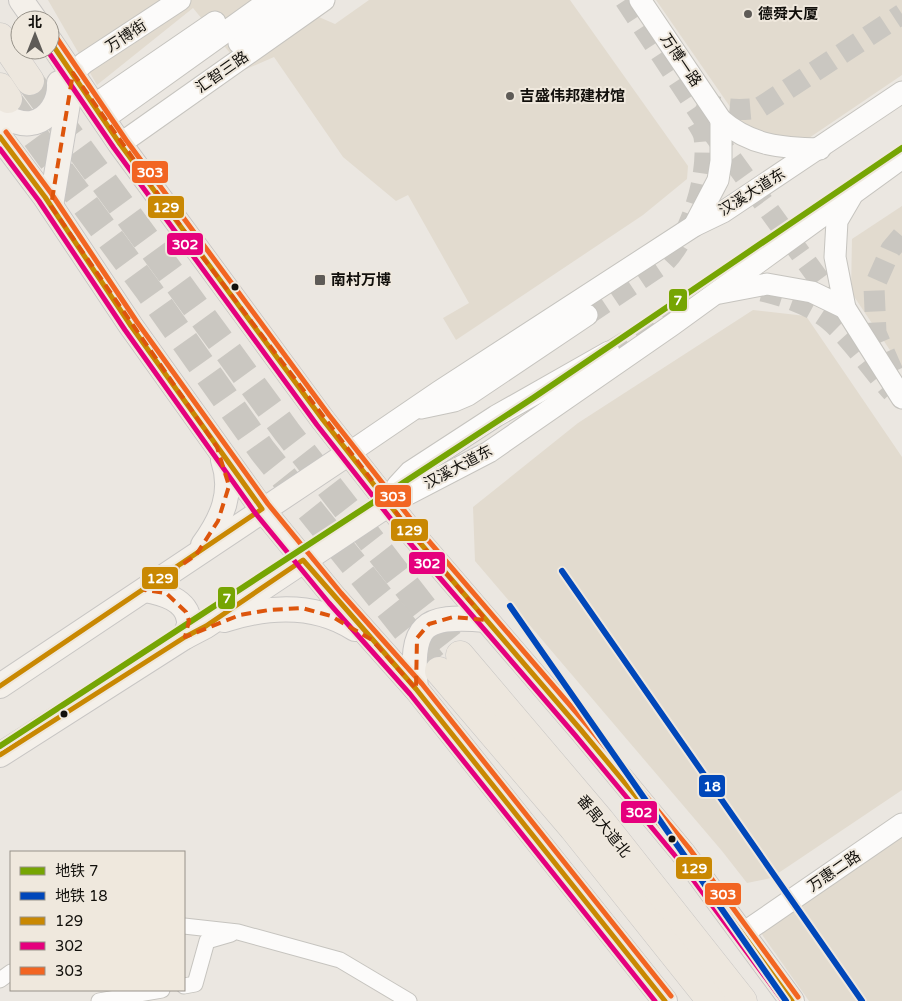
<svg xmlns="http://www.w3.org/2000/svg" width="902" height="1001" font-family="'Varela Round','Noto Sans SC',sans-serif">
<rect width="100%" height="100%" fill="#ebe7e1"/>
<g fill="#e2dbcf">
<polygon points="48,0 256,0 305,11 335,24 369,0 570,0 688,166 687,179 643,215 456,340 443,318 469,303 408,195 396,201 343,157 274,57 244,70 193,8 97,85"/>
<polygon points="656,0 902,0 902,75 806,140 771,142 742,124"/>
<polygon points="902,206 902,368 851,292 852,239"/>
<polygon points="753,310 806,316 902,457 902,790 771,878 747,883 722,851 475,561 473,507 578,423"/>
<polygon points="902,837 902,1001 809,1001 761,933"/>
</g>
<g fill="none" stroke-linecap="round" stroke-linejoin="round">
<g stroke="#cac7c1" stroke-width="21" stroke-dasharray="21 11" stroke-linecap="butt">
<polyline points="625,0 710,129 842,311"/>
<path d="M699,100C719,110 737,111 759,108L902,14"/>
<path d="M762,291C783,296 804,303 822,315C844,329 873,372 892,392"/>
<path d="M587,315L663,264C690,239 710,174 704,137C703,131 698,125 695,119"/>
<polyline points="609,352 689,302"/>
<polyline points="893,372 876,333 874,287 891,249 902,236"/>
</g>
<g stroke="#cac7c1" stroke-width="28" stroke-dasharray="28 14" stroke-linecap="butt">
<polyline points="30,81 287,432 460,655"/>
<polyline points="11,104 149,291 262,450 439,671"/>
</g>
<defs>
<g id="street">
<polyline points="184,926 238,932 340,960 409,1001"/>
<polyline points="0,980 11,972"/>
<polyline points="184,986 195,984 207,941 231,934"/>
<polyline points="99,1001 162,990"/>
</g>
<g id="secondary">
<path d="M640,0L721,120C751,146 782,148 820,149"/>
<polyline points="239,43 297,0"/>
<polyline points="73,73 84,63 180,0"/>
<polyline points="94,105 215,22"/>
<polyline points="104,119 270,0"/>
<polyline points="120,144 324,0"/>
<polyline points="851,197 837,221 835,257 845,308 902,398"/>
<polyline points="694,226 718,180 721,161 721,120"/>
<polyline points="720,293 767,284 812,292 845,308"/>
<polyline points="421,408 454,401 468,395 587,315"/>
<polyline points="349,453 440,391 694,226 723,212 902,92"/>
<polyline points="389,504 489,452 672,325 902,158"/>
<polyline points="389,504 391,495 398,485 410,472 496,416 609,352"/>
<polyline points="742,934 902,824"/>
</g>
<g id="primary">
<polyline points="21,0 35,20"/>
<polyline points="50,41 120,144 323,420 415,537 581,730 683,853 792,1001"/>
<path d="M0,115C9,119 21,125 31,123C50,120 60,100 59,83"/>
<polyline points="0,137 45,197 131,326 262,509 335,598 416,689 665,1001"/>
<polyline points="51,206 73,73"/>
<path d="M203,545C222,519 234,492 223,460"/>
<path d="M145,590C161,593 187,599 189,621C190,625 186,632 185,637"/>
<path d="M224,620C268,606 315,603 355,629"/>
<polyline points="0,686 349,453"/>
<path d="M416,689C410,625 422,614 486,620"/>
<polyline points="0,755 185,637 206,626 389,504"/>
</g>
<g id="highway">
<polyline points="0,37 30,81"/>
<polyline points="0,87 8,99"/>
<polyline points="460,655 600,820 743,1001"/>
<polyline points="439,671 573,828 711,1001"/>
</g>
</defs>
<use href="#street" stroke="#c6c4bf" stroke-width="17"/>
<use href="#secondary" stroke="#c6c4bf" stroke-width="23"/>
<use href="#primary" stroke="#c8c6c4" stroke-width="26"/>
<use href="#highway" stroke="#c8c6c4" stroke-width="29"/>
<use href="#street" stroke="#fcfbfa" stroke-width="15"/>
<use href="#secondary" stroke="#fcfbfa" stroke-width="21"/>
<use href="#primary" stroke="#f4f0ea" stroke-width="24"/>
<use href="#highway" stroke="#ede7de" stroke-width="28"/>
<defs>
<g id="bus-1">
<polyline points="50,41 120,144 323,420 415,537 581,730 683,853 792,1001"/>
<polyline points="0,137 45,197 131,326 262,509 0,686"/>
<polyline points="0,755 185,637 206,626 303,560 416,689 665,1001"/>
</g>
<g id="bus-2">
<polyline points="47,50 114,148 317,425 409,542 575,735 677,858 783,1001"/>
<polyline points="0,149 39,201 125,330 256,514 329,603 410,694 655,1001"/>
</g>
<g id="bus-3">
<polyline points="56,37 126,140 329,415 421,532 587,725 689,848 798,997"/>
<polyline points="6,132 51,193 137,322 268,504 341,593 422,684 671,996"/>
</g>
</defs>
<use href="#bus-1" stroke="#efe8dd" stroke-width="9"/>
<use href="#bus-2" stroke="#efe8dd" stroke-width="9"/>
<use href="#bus-3" stroke="#efe8dd" stroke-width="9"/>
<use href="#bus-1" stroke="#c98802" stroke-width="5"/>
<use href="#bus-2" stroke="#e5007d" stroke-width="5"/>
<use href="#bus-3" stroke="#f26522" stroke-width="5"/>
<defs>
<polyline id="metro-1" points="0,746 533,398 902,148"/>
<g id="metro-2">
<polyline points="562,571 862,1001"/>
<polyline points="510,606 786,1001"/>
</g>
</defs>
<use href="#metro-1" stroke="#efe8dd" stroke-width="10"/>
<use href="#metro-2" stroke="#efe8dd" stroke-width="10"/>
<use href="#metro-1" stroke="#76a503" stroke-width="6"/>
<use href="#metro-2" stroke="#0047ba" stroke-width="6"/>
</g>
<path fill="none" stroke="#dd550c" stroke-width="4" stroke-dasharray="10 6" stroke-linejoin="round" d="M73,73L201,255L415,537L486,620L453,617L429,624L417,638L416,689L372,640L331,616L302,608L269,610L240,615L185,637L189,621L186,612L166,593L145,590L196,555L218,521L229,486L217,447L51,206Z"/>
<g fill="#5e5b57" stroke="#efe8dd" stroke-width="2">
<circle cx="748" cy="14" r="5"/>
<circle cx="510" cy="96" r="5"/>
<rect x="314" y="274" width="12" height="12" rx="2.5"/>
</g>
<g fill="#12100c" stroke="#efe8dd" stroke-width="2">
<circle cx="235" cy="287" r="4.5"/>
<circle cx="64" cy="714" r="4.5"/>
<circle cx="672" cy="839" r="4.5"/>
</g>
<g text-anchor="middle" dominant-baseline="central" stroke-width="4" stroke-linejoin="round" paint-order="stroke">
<g font-size="15" font-weight="bold" fill="#12100c" stroke="#efe8dd" text-anchor="start">
<text x="758" y="14">德舜大厦</text>
<text x="520" y="96">吉盛伟邦建材馆</text>
<text x="331" y="280">南村万博</text>
</g>
<g font-size="15" fill="#12100c" stroke="#efe8dd">
<text transform="translate(126 36) rotate(-33)">万博街</text>
<text transform="translate(681 60) rotate(56)">万博一路</text>
<text transform="translate(222 72) rotate(-35)">汇智三路</text>
<text transform="translate(752 192) rotate(-32)">汉溪大道东</text>
<text transform="translate(458 467) rotate(-28)">汉溪大道东</text>
<text transform="translate(604 826) rotate(51)">番禺大道北</text>
<text transform="translate(834 871) rotate(-34)">万惠二路</text>
</g>
</g>
<g stroke="#efe8dd" stroke-width="2">
<rect x="131" y="160" width="38" height="24" rx="5" fill="#f26522"/>
<rect x="147" y="195" width="38" height="24" rx="5" fill="#c98802"/>
<rect x="166" y="232" width="38" height="24" rx="5" fill="#e5007d"/>
<rect x="668" y="288" width="20" height="24" rx="5" fill="#76a503"/>
<rect x="374" y="484" width="38" height="24" rx="5" fill="#f26522"/>
<rect x="390" y="518" width="39" height="24" rx="5" fill="#c98802"/>
<rect x="408" y="551" width="38" height="24" rx="5" fill="#e5007d"/>
<rect x="141" y="566" width="38" height="24" rx="5" fill="#c98802"/>
<rect x="217" y="586" width="19" height="24" rx="5" fill="#76a503"/>
<rect x="698" y="774" width="28" height="24" rx="5" fill="#0047ba"/>
<rect x="620" y="800" width="38" height="24" rx="5" fill="#e5007d"/>
<rect x="675" y="856" width="38" height="24" rx="5" fill="#c98802"/>
<rect x="704" y="882" width="38" height="24" rx="5" fill="#f26522"/>
</g>
<g font-size="14" text-anchor="middle" font-weight="bold" fill="#fff">
<text x="150" y="177">303</text>
<text x="166" y="212">129</text>
<text x="185" y="249">302</text>
<text x="678" y="305">7</text>
<text x="393" y="501">303</text>
<text x="409" y="535">129</text>
<text x="427" y="568">302</text>
<text x="160" y="583">129</text>
<text x="227" y="603">7</text>
<text x="712" y="791">18</text>
<text x="639" y="817">302</text>
<text x="694" y="873">129</text>
<text x="723" y="899">303</text>
</g>
<rect x="10" y="851" width="175" height="140" fill="#efe8dd" stroke="#979289"/>
<rect x="20" y="867" width="25" height="8" fill="#76a503" stroke="#979289"/>
<text x="55" y="876" font-size="15" fill="#12100c">地铁 7</text>
<rect x="20" y="892" width="25" height="8" fill="#0047ba" stroke="#979289"/>
<text x="55" y="901" font-size="15" fill="#12100c">地铁 18</text>
<rect x="20" y="917" width="25" height="8" fill="#c98802" stroke="#979289"/>
<text x="55" y="926" font-size="15" fill="#12100c">129</text>
<rect x="20" y="942" width="25" height="8" fill="#e5007d" stroke="#979289"/>
<text x="55" y="951" font-size="15" fill="#12100c">302</text>
<rect x="20" y="967" width="25" height="8" fill="#f26522" stroke="#979289"/>
<text x="55" y="976" font-size="15" fill="#12100c">303</text>
<g transform="translate(35 35)"><circle r="24" fill="#efe8dd" stroke="#979289"/>
<path d="M0-4L9 19L0 12L-9 19Z" fill="#5e5b57"/>
<text y="-8" font-size="14" font-weight="bold" text-anchor="middle" fill="#12100c">北</text>
</g>
</svg>
